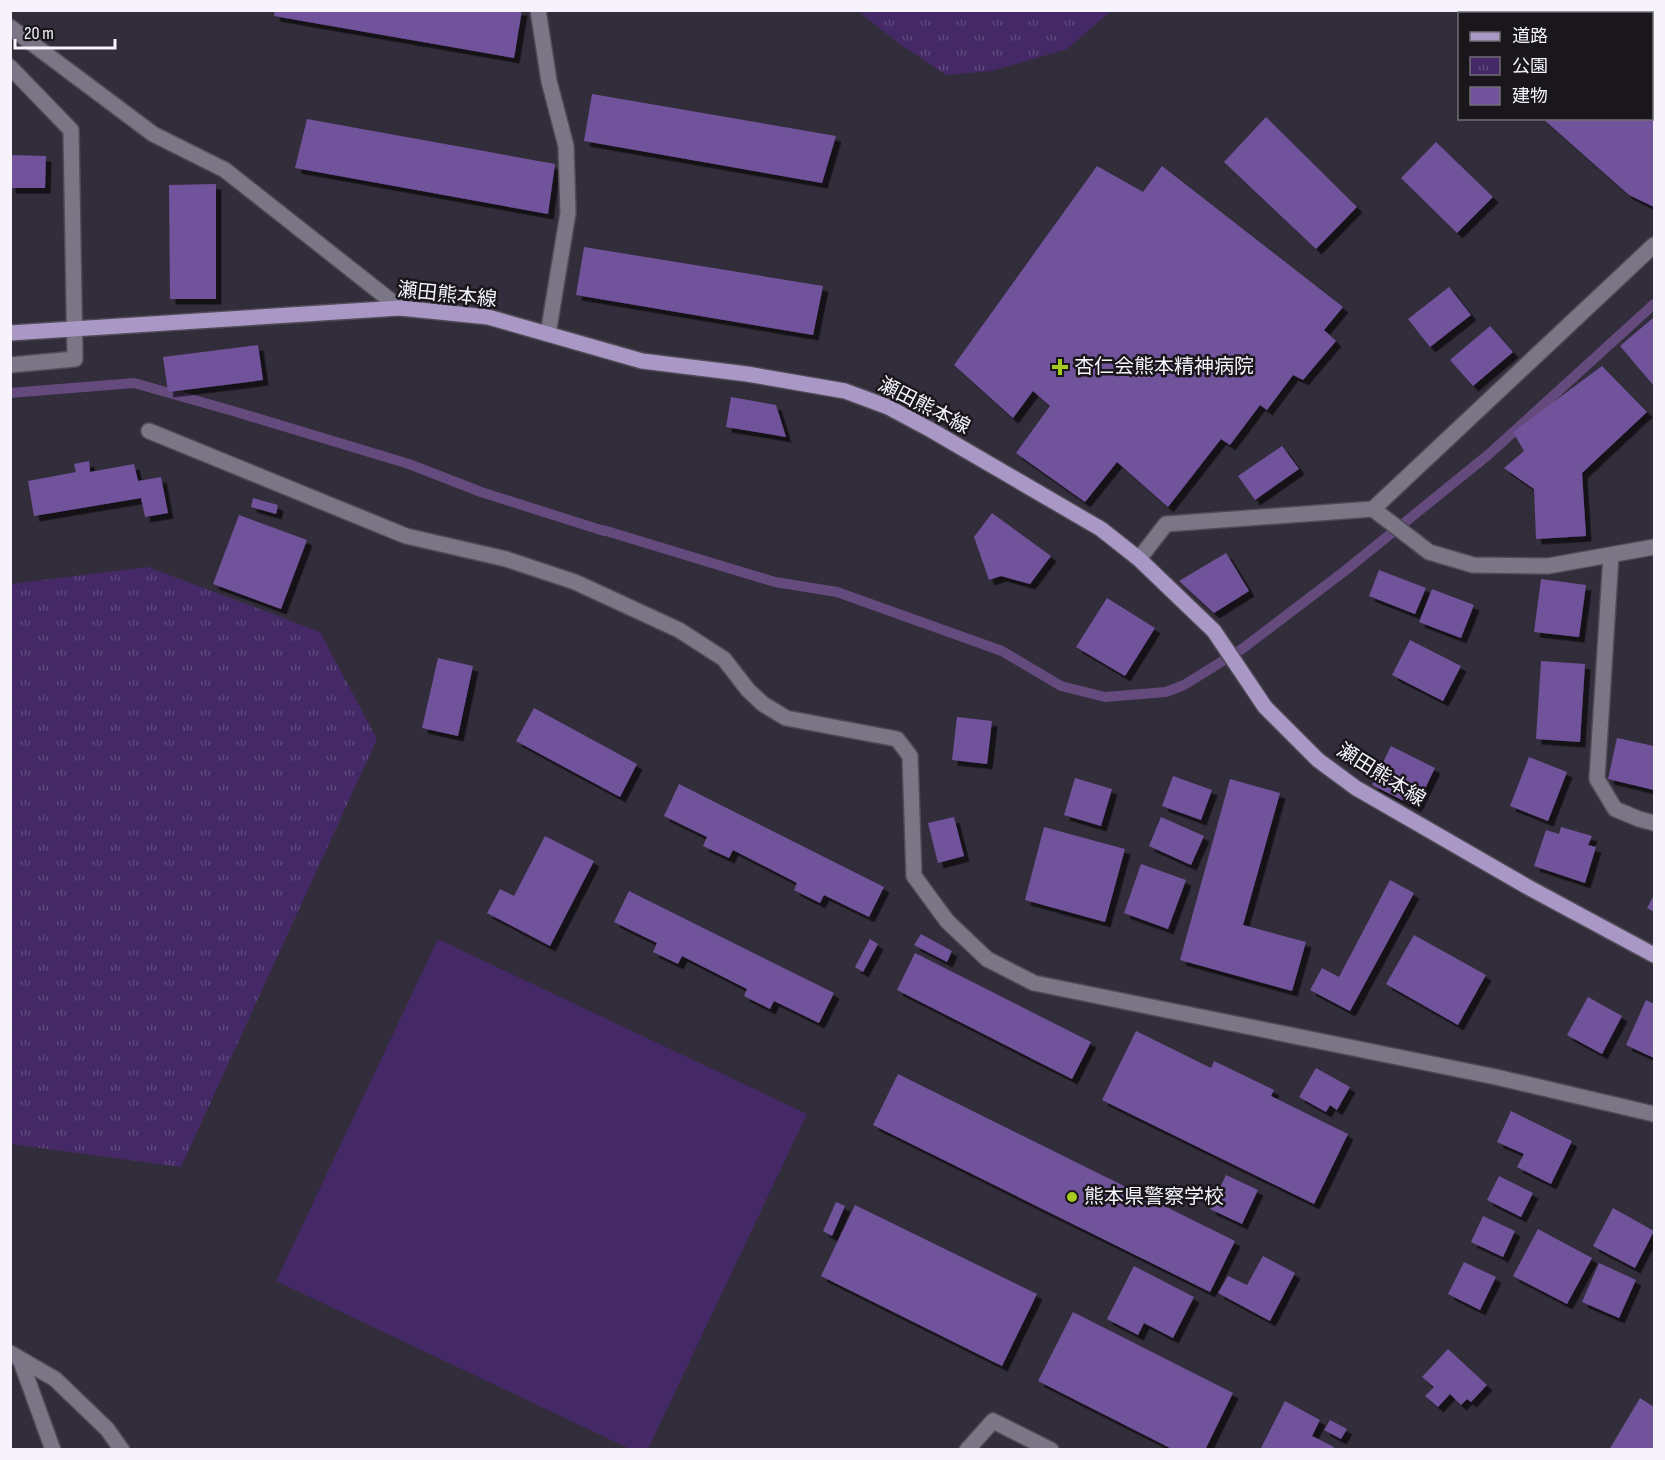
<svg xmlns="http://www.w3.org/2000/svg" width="1665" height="1460" font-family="'Sofia Sans Condensed','Noto Sans JP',sans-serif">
<defs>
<pattern id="park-tufts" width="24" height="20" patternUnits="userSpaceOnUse" patternTransform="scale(1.5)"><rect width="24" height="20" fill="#442966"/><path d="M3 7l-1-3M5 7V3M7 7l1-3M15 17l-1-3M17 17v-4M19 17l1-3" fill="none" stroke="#60487d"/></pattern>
<filter id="shadow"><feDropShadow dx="5.5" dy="5.5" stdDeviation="0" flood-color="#0009"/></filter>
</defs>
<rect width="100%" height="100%" fill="#322d3a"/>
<polygon fill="#442966" points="438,939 807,1114 648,1449 630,1449 276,1281"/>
<g fill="url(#park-tufts)">
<polygon points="858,11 858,10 1111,11 1067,49 992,71 946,75 901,45"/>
<polygon points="148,567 320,632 377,739 181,1167 11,1144 11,584"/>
</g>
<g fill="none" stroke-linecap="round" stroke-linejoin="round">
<polyline stroke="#654a7d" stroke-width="10" points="10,393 134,383 233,411 409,464 481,492 604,531 603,530 775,582 837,592 1002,651 1061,686 1105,697 1166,692 1184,685 1242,649 1346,570 1488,455 1654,304"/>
</g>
<g fill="#71529b" filter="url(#shadow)">
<polygon points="275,10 522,10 514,58 274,16"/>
<polygon points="1458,10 1555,10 1553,14 1461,14"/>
<polygon points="1564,10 1654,10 1654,207 1629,195 1542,118 1652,118 1652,14 1567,14"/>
<polygon points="592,94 836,136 822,183 584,141"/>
<polygon points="1266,117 1357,207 1316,249 1224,162"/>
<polygon points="307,119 555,164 548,214 295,168"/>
<polygon points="1436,142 1493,197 1457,233 1401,178"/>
<polygon points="10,155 46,156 45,188 10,188"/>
<polygon points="1097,166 1143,192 1162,166 1343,307 1324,330 1336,341 1303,380 1293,375 1267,410 1260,405 1230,445 1221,439 1168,507 1117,462 1085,502 1016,453 1050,406 1033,391 1013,418 954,365"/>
<polygon points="216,184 216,299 170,299 169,185"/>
<polygon points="584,247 823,286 813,335 576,295"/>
<polygon points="1449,287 1471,315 1430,347 1408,319"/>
<polygon points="1654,317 1654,386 1620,346"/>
<polygon points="1490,326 1513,352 1473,386 1450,360"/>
<polygon points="258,345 263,380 168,392 163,357"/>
<polygon points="1602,366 1647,412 1582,473 1586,536 1536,539 1534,489 1504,468 1524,451 1513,432"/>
<polygon points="731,397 776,405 786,437 726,427"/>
<polygon points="1282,446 1299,469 1255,500 1238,476"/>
<polygon points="89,461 90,472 134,464 138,481 161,477 168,513 145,517 141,498 34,516 28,481 76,472 74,464"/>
<polygon points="253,498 278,505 276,514 251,507"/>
<polygon points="992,513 1051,556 1030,584 1001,576 989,580 974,537"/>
<polygon points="239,515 307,540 281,609 213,584"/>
<polygon points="1226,553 1249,591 1214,613 1179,581"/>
<polygon points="1379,570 1426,588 1415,614 1369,596"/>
<polygon points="1541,579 1586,585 1579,637 1534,632"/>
<polygon points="1432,589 1474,605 1461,638 1419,622"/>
<polygon points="1107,598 1155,628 1125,676 1076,647"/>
<polygon points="1410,640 1461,666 1443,701 1392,675"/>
<polygon points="438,658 473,666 458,736 422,728"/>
<polygon points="1541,661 1585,664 1580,742 1536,739"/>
<polygon points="534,708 637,764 620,797 516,741"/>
<polygon points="957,717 992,721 987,764 952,760"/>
<polygon points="1617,738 1654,746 1654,790 1608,779"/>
<polygon points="1391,746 1435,768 1416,807 1372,785"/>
<polygon points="1529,757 1567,772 1548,821 1510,806"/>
<polygon points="1173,776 1212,790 1201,820 1162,806"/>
<polygon points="1075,778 1112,789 1101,826 1064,815"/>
<polygon points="1230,779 1280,793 1243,925 1306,942 1292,991 1180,960"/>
<polygon points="679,784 884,887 869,917 824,895 820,903 794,890 797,883 733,850 729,858 703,846 707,837 664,816"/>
<polygon points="954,817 964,856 938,863 928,823"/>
<polygon points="1161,817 1204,836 1191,865 1149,846"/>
<polygon points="1044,827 1125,849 1105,922 1025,900"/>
<polygon points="1561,827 1592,836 1588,845 1596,847 1585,883 1534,866 1546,830 1559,834"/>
<polygon points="545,836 594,861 550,946 487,913 500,889 514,896"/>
<polygon points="1141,864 1186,880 1168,929 1124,913"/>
<polygon points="1390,880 1414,893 1350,1011 1310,990 1322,968 1339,977"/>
<polygon points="629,891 834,993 819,1023 774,1001 770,1009 744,996 747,989 682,956 678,964 653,952 657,943 614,922"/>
<polygon points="1654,895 1654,912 1647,908"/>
<polygon points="921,934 952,951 947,962 914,945"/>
<polygon points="1414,935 1486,975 1458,1025 1386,984"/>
<polygon points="870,939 878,944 863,972 855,967"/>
<polygon points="915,953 1091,1042 1072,1079 897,990"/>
<polygon points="1588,997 1622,1016 1602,1054 1567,1035"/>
<polygon points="1646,1000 1654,1004 1654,1058 1626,1045"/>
<polygon points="1136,1031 1211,1068 1214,1061 1274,1090 1271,1096 1348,1134 1314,1204 1102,1100"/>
<polygon points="1316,1068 1350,1087 1337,1110 1330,1105 1326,1112 1299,1097"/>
<polygon points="898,1074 1235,1241 1210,1292 873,1125"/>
<polygon points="1511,1111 1572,1141 1551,1184 1517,1167 1524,1154 1497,1142"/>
<polygon points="1226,1175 1258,1190 1242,1224 1210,1209"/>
<polygon points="1499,1176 1533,1193 1521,1217 1487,1200"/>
<polygon points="836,1202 845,1206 832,1236 823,1231"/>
<polygon points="855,1205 1037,1294 1002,1366 821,1276"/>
<polygon points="1613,1208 1654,1231 1635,1268 1593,1246"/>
<polygon points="1483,1216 1515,1231 1503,1257 1471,1242"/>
<polygon points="1538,1229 1592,1258 1567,1304 1513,1276"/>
<polygon points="1263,1256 1295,1273 1270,1321 1218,1293 1228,1276 1247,1285"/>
<polygon points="1464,1262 1496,1277 1480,1310 1448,1294"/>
<polygon points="1599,1263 1636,1280 1619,1318 1582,1302"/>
<polygon points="1134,1266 1194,1297 1173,1338 1144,1323 1138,1335 1107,1319"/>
<polygon points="1073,1312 1233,1393 1205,1450 1174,1450 1038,1381"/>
<polygon points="1448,1349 1487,1385 1471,1402 1467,1399 1461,1405 1450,1394 1438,1407 1425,1396 1434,1387 1422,1377"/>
<polygon points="1640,1398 1654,1407 1654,1450 1609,1450"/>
<polygon points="1285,1401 1320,1420 1312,1436 1334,1447 1333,1450 1260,1450"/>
<polygon points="1330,1420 1347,1429 1341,1439 1324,1430"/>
</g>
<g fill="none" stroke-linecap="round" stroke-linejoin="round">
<defs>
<g id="minor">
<polyline points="538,10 549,81 566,146 568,213 548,334"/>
<polyline points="10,27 153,134 225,170 400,308"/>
<polyline points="10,67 71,130 75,359 10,365"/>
<polyline points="149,431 406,536 506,559 575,582 679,630 724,659 748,690 763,704 786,718 897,739 910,756 914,876 947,921 987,959 1034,983 1496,1077 1654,1114"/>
<polyline points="1373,509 1429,552 1473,565 1548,566 1654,547"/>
<polyline points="1611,555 1597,779 1615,809 1639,819 1654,823"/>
<polyline points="1139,559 1166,524 1373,509 1654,245"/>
<polyline points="10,1353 55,1379 107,1429 122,1450"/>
<polyline points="20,1359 53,1450"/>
<polyline points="967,1450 993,1421 1051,1450"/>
</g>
<polyline id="major" points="10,333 400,308 488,317 642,361 747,374 845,391 888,407 931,430 1101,529 1139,559 1214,631 1265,707 1318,760 1356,788 1526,886 1654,955"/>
</defs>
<use href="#minor" stroke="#4f4a56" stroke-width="18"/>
<use href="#major" stroke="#4f4a56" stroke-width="18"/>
<use href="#minor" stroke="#7b7685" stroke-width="15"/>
<use href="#major" stroke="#a998c5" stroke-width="15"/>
</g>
<g fill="#a5c822" stroke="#19161c" stroke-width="2">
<path d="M1057 358h6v6h6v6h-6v6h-6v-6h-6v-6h6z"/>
<circle cx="1072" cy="1197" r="6"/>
</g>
<g text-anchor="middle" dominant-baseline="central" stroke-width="5" stroke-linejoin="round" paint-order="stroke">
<g font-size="20" fill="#f6f3fc" stroke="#19161c">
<text transform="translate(447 295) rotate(6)">瀬田熊本線</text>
<text transform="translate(924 406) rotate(27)">瀬田熊本線</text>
<text transform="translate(1381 775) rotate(32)">瀬田熊本線</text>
</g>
<g font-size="20" fill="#f6f3fc" stroke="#19161c" text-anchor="start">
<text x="1074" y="367">杏仁会熊本精神病院</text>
<text x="1084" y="1197">熊本県警察学校</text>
</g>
</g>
<rect width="1665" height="1460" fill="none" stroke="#f6f3fc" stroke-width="24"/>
<rect x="1458" y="12" width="195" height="108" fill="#19161c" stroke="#716e76" stroke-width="1.5"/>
<rect x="1470" y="32" width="30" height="9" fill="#a998c5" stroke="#716e76" stroke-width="1.5"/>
<text x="1512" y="42" font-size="18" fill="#f6f3fc">道路</text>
<rect x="1470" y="57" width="30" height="18" fill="url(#park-tufts)" stroke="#716e76" stroke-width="1.5"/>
<text x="1512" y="72" font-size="18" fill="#f6f3fc">公園</text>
<rect x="1470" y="87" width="30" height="18" fill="#71529b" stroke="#716e76" stroke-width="1.5"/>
<text x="1512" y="102" font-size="18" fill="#f6f3fc">建物</text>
<path d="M15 39v9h100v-9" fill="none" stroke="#f6f3fc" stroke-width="3"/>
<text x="24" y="39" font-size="18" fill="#f6f3fc" stroke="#19161c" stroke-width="4.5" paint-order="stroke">20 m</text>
</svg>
